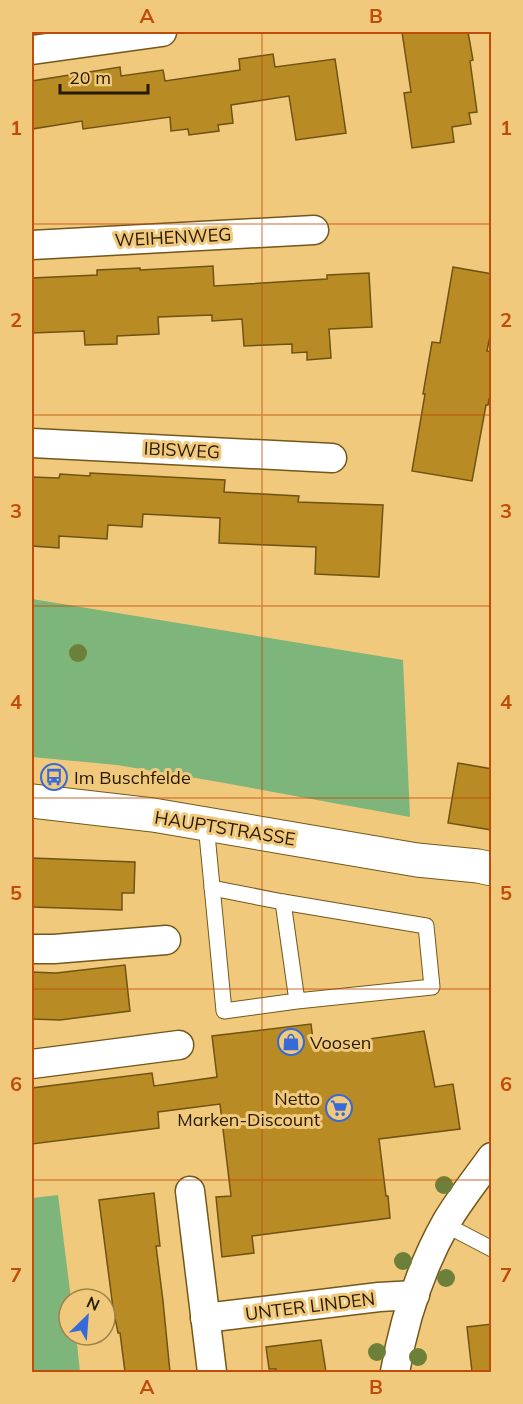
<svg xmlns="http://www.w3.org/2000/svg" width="523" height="1404" font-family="Mulish,sans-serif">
<rect width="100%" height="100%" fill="#f1c97c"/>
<g fill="#7db57a">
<polygon points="32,599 403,660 410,817 219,782 117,765 32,757"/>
<polygon points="58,1195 71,1299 69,1299 69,1335 76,1335 80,1372 32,1372 32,1198"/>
</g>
<g fill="#b88b24" stroke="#6f5315" stroke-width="1.5">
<polygon points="402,32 468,32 473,60 470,61 477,112 469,113 471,124 452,127 454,142 412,148 404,93 411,92"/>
<polygon points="273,54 275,67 335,59 346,133 296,140 289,96 231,105 233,123 218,125 219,131 189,135 188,129 171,131 170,117 83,129 82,121 32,129 32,81 120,67 121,76 163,70 165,81 240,70 239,59"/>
<polygon points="213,266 214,286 327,279 327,275 369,273 372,327 329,329 331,358 307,360 307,352 292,353 292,344 244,346 242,319 212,321 212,315 158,317 159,334 117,336 117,344 85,345 84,331 32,333 32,278 97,275 97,270 140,268 140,270"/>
<polygon points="453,267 492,274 492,326 487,351 492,352 492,399 489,399 488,405 486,405 472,481 412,471 425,394 423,394 432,342 440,343"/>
<polygon points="90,473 225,480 224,492 299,496 298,502 383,505 379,577 315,574 316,547 219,543 220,518 143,514 142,527 108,525 107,539 59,536 59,548 32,546 32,477 59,478 60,474 90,476"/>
<polygon points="458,763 492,769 492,830 448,823"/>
<polygon points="32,858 135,862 134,893 122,893 122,910 32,907"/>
<polygon points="125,965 130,1011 60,1020 32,1019 32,972 56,973"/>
<polygon points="311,1024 314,1047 424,1031 435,1087 453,1084 460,1129 379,1139 386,1196 388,1196 390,1218 252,1236 254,1253 222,1257 216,1197 231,1196 220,1104 158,1112 159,1128 32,1144 32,1088 152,1073 154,1086 217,1077 212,1036"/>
<polygon points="154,1193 160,1246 156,1246 163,1301 170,1372 125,1372 120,1333 118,1333 113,1308 99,1200"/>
<polygon points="492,1324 492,1372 472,1372 467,1327"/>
<polygon points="321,1340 326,1372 277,1372 276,1369 269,1369 266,1347"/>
</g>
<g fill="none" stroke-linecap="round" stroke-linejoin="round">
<defs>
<g id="service">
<polyline points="206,824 224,1011 297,1001 432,987 426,926 283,902 297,1001"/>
<polyline points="212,888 283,902"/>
<polyline points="446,1225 492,1249"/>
</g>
<g id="minor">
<polyline points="32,50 162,32"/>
<polyline points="32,245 314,230"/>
<polyline points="32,443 332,458"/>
<polyline points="32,949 54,949 166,940"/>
<polyline points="32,1064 179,1045"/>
<polyline points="190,1191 212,1372"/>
<polyline points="205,1318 379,1297 415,1295"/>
<path d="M395,1372C404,1320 421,1267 447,1221C460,1199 477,1178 492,1157"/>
</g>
<polyline id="tertiary" points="32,801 153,815 417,860 478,866 492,869"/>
</defs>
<use href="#service" stroke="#74571a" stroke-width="17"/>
<use href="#minor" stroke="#74571a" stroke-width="31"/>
<use href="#tertiary" stroke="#74571a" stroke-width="35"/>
<use href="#service" stroke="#fff" stroke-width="15"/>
<use href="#minor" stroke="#fff" stroke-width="28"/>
<use href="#tertiary" stroke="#fff" stroke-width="33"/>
</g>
<g fill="#6d8039">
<circle cx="78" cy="653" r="9"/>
<circle cx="444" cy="1185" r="9"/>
<circle cx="403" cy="1261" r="9"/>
<circle cx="446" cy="1278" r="9"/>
<circle cx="377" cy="1352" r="9"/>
<circle cx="418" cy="1357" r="9"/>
</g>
<path fill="none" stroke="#c14c0a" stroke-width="1.5" stroke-opacity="0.55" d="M262,32V1372M32,224H492M32,415H492M32,606H492M32,798H492M32,989H492M32,1180H492"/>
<defs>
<symbol id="bus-ring" viewBox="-11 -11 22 22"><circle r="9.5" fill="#f1c97c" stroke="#366ad9" stroke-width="1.5"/><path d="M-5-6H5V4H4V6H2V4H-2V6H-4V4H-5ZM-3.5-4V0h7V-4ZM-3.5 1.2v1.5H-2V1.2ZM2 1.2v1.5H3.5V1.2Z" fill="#366ad9"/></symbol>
<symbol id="shop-ring" viewBox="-11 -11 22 22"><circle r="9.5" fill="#f1c97c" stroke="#366ad9" stroke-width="1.5"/><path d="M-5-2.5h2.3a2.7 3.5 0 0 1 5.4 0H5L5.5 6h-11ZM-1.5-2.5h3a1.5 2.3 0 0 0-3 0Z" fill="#366ad9"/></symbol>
<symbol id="supermarket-ring" viewBox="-11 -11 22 22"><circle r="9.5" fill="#f1c97c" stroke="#366ad9" stroke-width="1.5"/><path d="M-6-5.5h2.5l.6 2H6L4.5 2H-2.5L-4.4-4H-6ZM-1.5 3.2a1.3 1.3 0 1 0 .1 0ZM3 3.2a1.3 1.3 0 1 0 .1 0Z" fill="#366ad9"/></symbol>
</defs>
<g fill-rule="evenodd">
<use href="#bus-ring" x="39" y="762" width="30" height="30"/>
<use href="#shop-ring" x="276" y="1027" width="30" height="30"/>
<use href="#supermarket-ring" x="324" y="1093" width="30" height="30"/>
</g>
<g text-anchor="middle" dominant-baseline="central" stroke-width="6" stroke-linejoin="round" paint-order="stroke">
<g font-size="18" fill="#261a02" stroke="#f1c97c">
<text transform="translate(173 237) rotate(-3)">WEIHENWEG</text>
<text transform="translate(182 450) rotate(3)">IBISWEG</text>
<text transform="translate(225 828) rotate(9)">HAUPTSTRASSE</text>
<text transform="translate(310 1306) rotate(-7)">UNTER LINDEN</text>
</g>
<g font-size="18" fill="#261a02" stroke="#f1c97c" text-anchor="start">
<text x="74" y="777">Im Buschfelde</text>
<text x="310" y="1042">Voosen</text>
<text x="320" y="1098" text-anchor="end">Netto<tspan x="320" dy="21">Marken-Discount</tspan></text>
</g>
</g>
<rect width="523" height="1404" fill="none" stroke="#f1c97c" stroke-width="66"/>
<g transform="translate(87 1317) rotate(25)"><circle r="28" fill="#f1c97c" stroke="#a0834b" stroke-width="1.5"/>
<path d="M0-4.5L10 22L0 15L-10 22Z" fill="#366ad9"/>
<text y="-9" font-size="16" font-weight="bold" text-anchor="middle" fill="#261a02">N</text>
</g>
<path d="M60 84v9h88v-9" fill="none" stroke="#261a02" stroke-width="3"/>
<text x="69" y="84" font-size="18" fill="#261a02" stroke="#f1c97c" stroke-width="4.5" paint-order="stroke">20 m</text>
<rect x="33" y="33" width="457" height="1338" fill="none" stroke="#c14c0a" stroke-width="2"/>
<g font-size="20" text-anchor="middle" font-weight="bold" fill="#c14c0a">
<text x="147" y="23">A</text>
<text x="376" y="23">B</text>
<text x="16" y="135">1</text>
<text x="506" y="135">1</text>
<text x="16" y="327">2</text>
<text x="506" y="327">2</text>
<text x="16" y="518">3</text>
<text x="506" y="518">3</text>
<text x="16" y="709">4</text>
<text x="506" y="709">4</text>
<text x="16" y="900">5</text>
<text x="506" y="900">5</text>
<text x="16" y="1091">6</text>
<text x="506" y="1091">6</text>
<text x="16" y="1282">7</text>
<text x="506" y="1282">7</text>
<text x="147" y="1394">A</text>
<text x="376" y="1394">B</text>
</g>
</svg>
